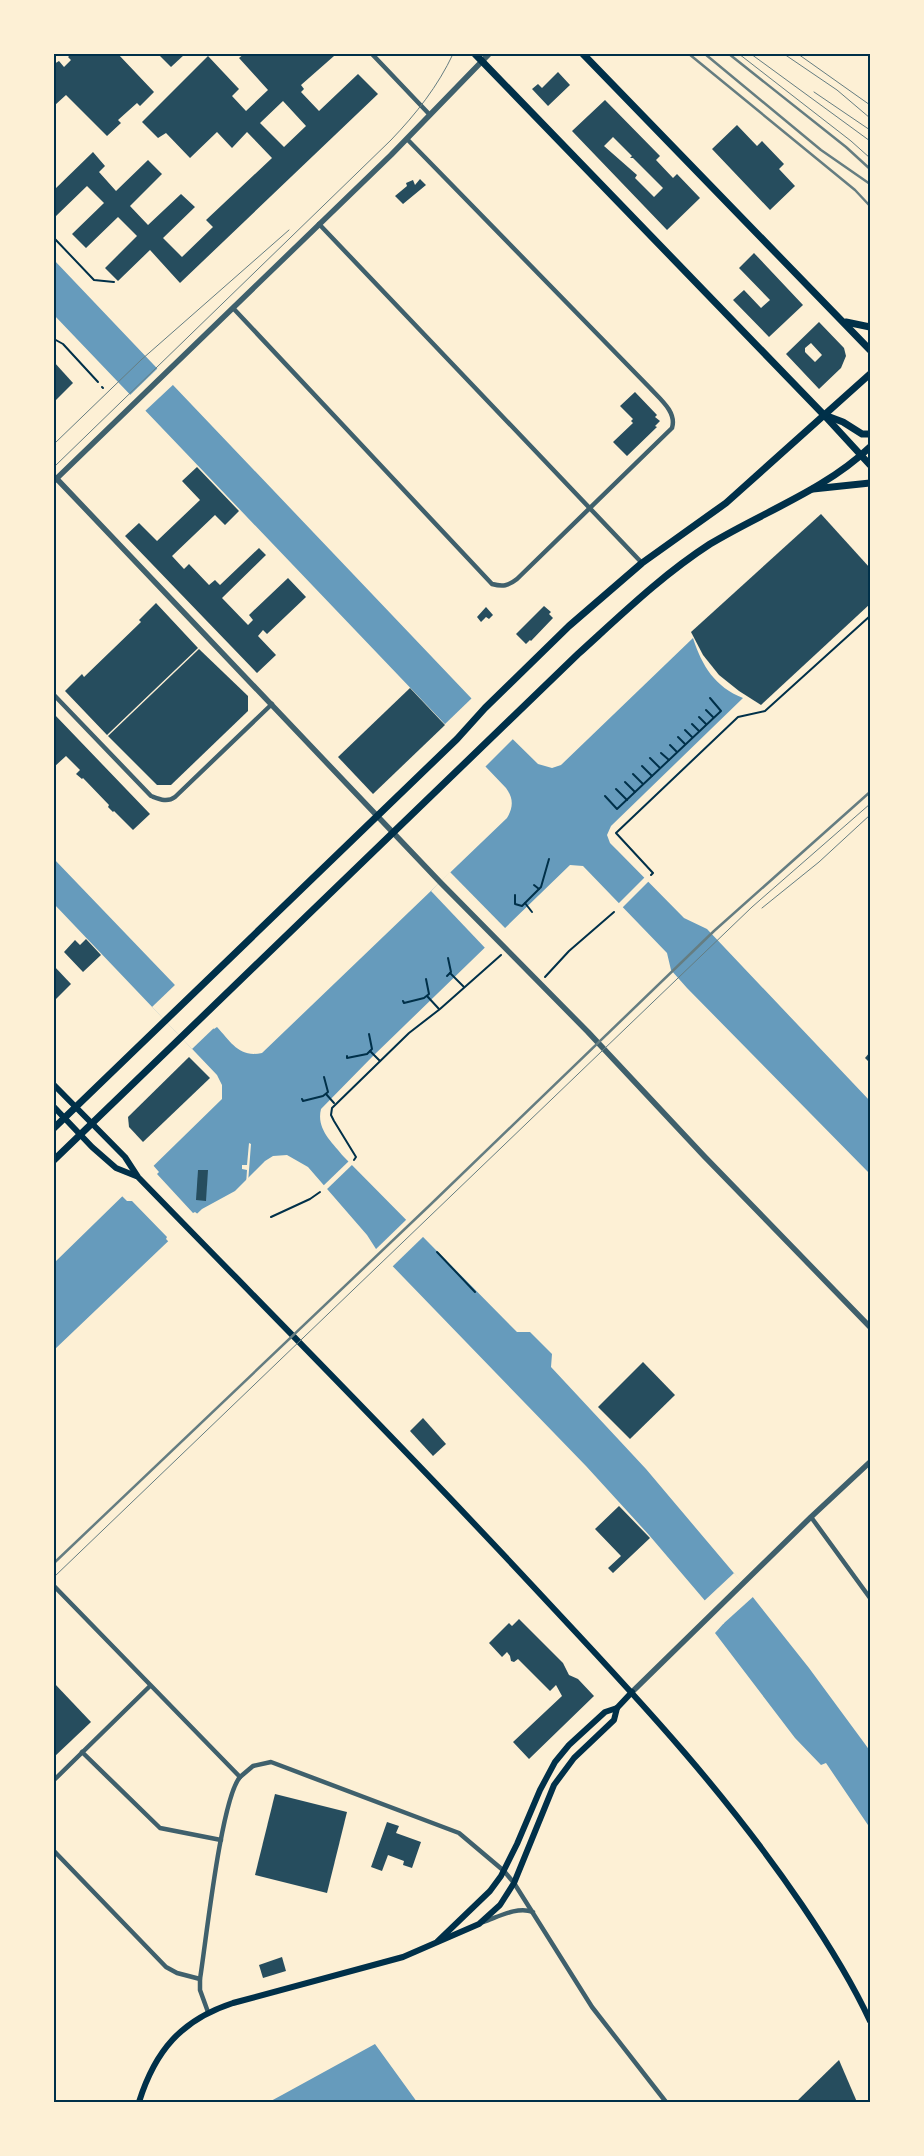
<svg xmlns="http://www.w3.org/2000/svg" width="924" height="2156" font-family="Raleway,sans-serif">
<rect width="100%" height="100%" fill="#fdf0d5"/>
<g fill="#669bbc">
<path d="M 54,260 L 472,699 L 538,764 L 552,768 L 561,765 L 693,638 C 702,666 715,687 743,698 L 611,826 L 607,835 L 610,843 L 617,850 L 684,918 L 707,929 L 870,1101 L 870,1174 L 687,988 L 671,970 L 667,953 L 583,866 L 570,865 L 372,1057 L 321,1109 C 316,1129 332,1142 344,1157 L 517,1332 L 530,1332 L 552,1354 L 551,1367 L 646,1469 L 733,1572 L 809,1668 L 865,1744 L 870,1751 L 870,1828 L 826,1763 L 821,1765 L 795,1738 L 715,1633 L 724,1623 L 649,1535 L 586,1466 L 376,1249 L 367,1235 L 308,1167 L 287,1155 L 273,1156 L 265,1161 L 235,1191 L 202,1209 L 54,1350 L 54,1263 L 222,1099 L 222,1085 L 217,1075 L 54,904 L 54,859 L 174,984 L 214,1029 L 217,1027 C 231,1042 239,1058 262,1053 L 507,818 C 514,806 513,798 506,788 L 54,315 Z"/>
<path d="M 375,2044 L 417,2102 L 269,2102 L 282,2095 Z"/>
</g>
<g fill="#fdf0d5">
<path d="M 159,367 L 175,383 L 144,412 L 129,396 Z"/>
<path d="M 473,697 L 514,738 L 485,767 L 444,725 Z"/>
<path d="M 450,872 L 507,930 L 487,950 L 431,891 Z"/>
<path d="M 646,876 L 650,880 L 621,909 L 617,905 Z"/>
<path d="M 176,984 L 216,1026 L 192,1049 L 152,1007 Z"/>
<path d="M 249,1143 L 251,1144 L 248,1183 L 246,1185 L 247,1170 L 242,1169 L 242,1165 L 247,1165 Z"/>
<path d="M 350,1160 L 354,1163 L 325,1191 L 322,1187 Z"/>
<path d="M 152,1164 L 159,1172 L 157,1174 L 193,1213 L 195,1212 L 199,1215 L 169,1242 L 166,1239 L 167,1237 L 132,1201 L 127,1201 L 121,1195 Z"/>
<path d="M 408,1218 L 425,1235 L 391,1268 L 374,1251 Z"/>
<path d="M 734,1573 L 754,1596 L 723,1624 L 703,1602 Z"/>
</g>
<g fill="#264d5e" fill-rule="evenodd">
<path d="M 71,54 L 118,54 L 154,92 L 140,106 L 137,103 L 118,120 L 121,123 L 107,136 L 66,95 L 55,105 L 54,103 L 54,64 L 59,61 L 64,67 L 71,60 L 68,57 Z"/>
<path d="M 158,54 L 185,54 L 171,67 Z"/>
<path d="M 244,54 L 332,54 L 334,56 L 301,85 L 304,89 L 301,92 L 319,111 L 358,74 L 378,94 L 180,283 L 150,250 L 118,281 L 105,268 L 137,236 L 118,217 L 86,248 L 72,234 L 104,203 L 87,186 L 55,217 L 54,216 L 54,190 L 93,152 L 105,166 L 99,172 L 116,191 L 148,160 L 162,174 L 130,206 L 148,225 L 181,194 L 195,207 L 163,238 L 182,257 L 213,227 L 206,220 L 272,158 L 247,132 L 232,148 L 217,132 L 190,158 L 166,133 L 158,138 L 142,122 L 208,56 L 239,89 L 232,96 L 246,111 L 268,90 L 239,58 ZM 283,101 L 306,126 L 284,147 L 260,123 Z"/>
<path d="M 558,72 L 570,85 L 548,106 L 532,89 L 538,84 L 542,88 Z"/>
<path d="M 605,100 L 660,156 L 656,160 L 673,178 L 677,174 L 700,198 L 667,230 L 572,131 ZM 613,137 L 632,156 L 630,158 L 633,158 L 663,188 L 654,197 L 635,178 L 637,175 L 604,146 Z"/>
<path d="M 737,125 L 757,146 L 762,141 L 784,164 L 779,169 L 795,186 L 770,210 L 712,149 Z"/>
<path d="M 420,179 L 426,185 L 403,204 L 395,196 L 407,186 L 406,183 L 413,180 L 415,185 Z"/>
<path d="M 754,253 L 803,305 L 769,337 L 733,300 L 744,290 L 761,308 L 770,300 L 739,268 Z"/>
<path d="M 819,322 L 844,348 L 846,356 L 841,368 L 819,389 L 786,354 ZM 811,343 L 822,355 L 815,362 L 805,352 L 805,348 Z"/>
<path d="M 54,362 L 73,383 L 54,402 Z"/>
<path d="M 635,392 L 657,415 L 655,417 L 660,421 L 655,426 L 657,427 L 627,456 L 613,442 L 633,423 L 631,421 L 633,419 L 620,406 Z"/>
<path d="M 197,467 L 239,511 L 225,525 L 215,515 L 172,556 L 184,569 L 189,564 L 209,585 L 215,580 L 220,585 L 259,548 L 266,555 L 222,598 L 248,625 L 253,620 L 249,615 L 288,578 L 306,597 L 267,634 L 263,630 L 258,636 L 276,655 L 257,673 L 125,536 L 139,523 L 157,541 L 200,500 L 182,481 Z"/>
<path d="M 821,514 L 870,568 L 870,604 L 761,705 L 739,691 L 719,675 L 703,655 L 691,632 Z"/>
<path d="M 156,603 L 198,648 L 107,735 L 65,691 L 82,674 L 84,677 L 141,622 L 139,620 Z"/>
<path d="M 544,606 L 551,612 L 549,614 L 553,618 L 531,641 L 530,640 L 526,644 L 516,634 Z"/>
<path d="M 486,607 L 493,615 L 489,619 L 486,617 L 481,622 L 477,617 Z"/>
<path d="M 199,649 L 248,696 L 248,711 L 171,785 L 157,785 L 108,736 Z"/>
<path d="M 410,688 L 445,725 L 373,794 L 338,757 Z"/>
<path d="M 54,714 L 150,814 L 133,830 L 114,811 L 113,812 L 108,807 L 109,805 L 83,778 L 82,779 L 76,774 L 80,770 L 66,756 L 54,767 Z"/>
<path d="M 86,939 L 101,955 L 83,972 L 64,952 L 75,940 L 80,945 Z"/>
<path d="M 54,966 L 71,984 L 54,1001 Z"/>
<path d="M 870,1052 L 870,1063 L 865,1058 Z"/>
<path d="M 189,1057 L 210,1078 L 143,1142 L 129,1127 L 128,1117 Z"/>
<path d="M 198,1170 L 208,1170 L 206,1201 L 196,1200 Z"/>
<path d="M 643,1362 L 675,1395 L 630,1439 L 598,1407 Z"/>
<path d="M 423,1418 L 446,1444 L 433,1456 L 410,1431 Z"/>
<path d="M 619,1506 L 650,1538 L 613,1573 L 608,1568 L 621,1556 L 595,1529 Z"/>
<path d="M 519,1619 L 563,1663 L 569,1675 L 578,1679 L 594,1696 L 529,1759 L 513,1742 L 562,1696 L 556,1685 L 550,1691 L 518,1659 L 514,1662 L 511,1661 L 510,1656 L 507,1652 L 502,1657 L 489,1643 L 509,1623 L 512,1626 Z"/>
<path d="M 54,1683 L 91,1722 L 54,1757 Z"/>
<path d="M 275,1794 L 347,1812 L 327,1893 L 255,1875 Z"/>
<path d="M 387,1822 L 399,1826 L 396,1833 L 421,1842 L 412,1868 L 403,1865 L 404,1861 L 388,1855 L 382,1871 L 371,1867 Z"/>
<path d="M 282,1957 L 286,1971 L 263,1978 L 259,1965 Z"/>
<path d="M 839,2060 L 857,2102 L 796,2102 Z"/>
</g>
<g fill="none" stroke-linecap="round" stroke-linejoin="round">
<g stroke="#003049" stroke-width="2">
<path d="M 54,238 L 94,280 L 114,282"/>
<path d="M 54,339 L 63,344 L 98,382"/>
<path d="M 102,387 L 103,388"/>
<path d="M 706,710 L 713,717"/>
<path d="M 699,717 L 706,724"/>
<path d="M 692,724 L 699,731"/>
<path d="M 685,730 L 692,737"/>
<path d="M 678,737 L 685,744"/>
<path d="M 670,745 L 677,752"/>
<path d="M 661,753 L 669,760"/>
<path d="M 650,758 L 660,768"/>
<path d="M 642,766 L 652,776"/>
<path d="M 633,774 L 643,784"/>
<path d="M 625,782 L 635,792"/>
<path d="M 616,789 L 627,800"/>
<path d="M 605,796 L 617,809 L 721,711 L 710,698"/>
<path d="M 651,875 L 653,873 L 616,833 L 738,717 L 765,711 L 870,616"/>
<path d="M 534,885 L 539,889"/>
<path d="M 515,895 L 515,904 L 522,906 L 541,887 L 549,859"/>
<path d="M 525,903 L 532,912"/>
<path d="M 450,973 L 464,987"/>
<path d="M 447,976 L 451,972 L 448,958"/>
<path d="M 545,977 L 569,951 L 614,912"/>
<path d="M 427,996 L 439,1009"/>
<path d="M 403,1001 L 404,1003 L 424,998 L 429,994 L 426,979"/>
<path d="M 370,1051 L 380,1061"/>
<path d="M 347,1056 L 347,1058 L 367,1054 L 372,1049 L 369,1034"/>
<path d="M 326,1094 L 334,1103"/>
<path d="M 302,1099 L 303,1101 L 323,1096 L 328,1092 L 324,1077"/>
<path d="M 354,1160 L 356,1157 L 334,1121 L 331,1115 L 332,1108 L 409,1033 L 440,1009 L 501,955"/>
<path d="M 271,1217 L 310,1199 L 320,1192"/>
<path d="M 437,1252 L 475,1292"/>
</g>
<g stroke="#3f606c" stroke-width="4.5">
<path d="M 372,54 L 430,115"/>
<path d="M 319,224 L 642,563"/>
<path d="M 233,308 L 492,584 C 503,587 508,586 517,579 L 672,428 C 677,412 660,399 650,388 L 407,139"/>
<path d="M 54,695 L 151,796 C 159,799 167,803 175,797 L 272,704"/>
<path d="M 811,1517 L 870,1598"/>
<path d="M 54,1586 L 240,1777 C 221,1799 206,1942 200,1979 L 200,1990 L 208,2012"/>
<path d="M 82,1752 L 160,1828 L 221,1840"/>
<path d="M 240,1777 L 253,1766 L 271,1762 L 459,1833 L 504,1871 L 514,1883 L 592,2007 L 666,2102"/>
<path d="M 54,1780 L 150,1686"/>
<path d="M 54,1851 L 166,1967 L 177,1973 L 200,1979"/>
<path d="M 483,1922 C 498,1917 517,1906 533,1912"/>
</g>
<g stroke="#3f606c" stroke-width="5.5">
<path d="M 56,478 L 440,882 L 588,1032 L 704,1156 L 870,1327"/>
<path d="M 54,481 L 391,155 L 489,54"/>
<path d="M 632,1692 L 811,1517 L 870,1462"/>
</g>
<g stroke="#003049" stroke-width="6">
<path d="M 54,1085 L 125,1157 L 138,1177 C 278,1321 420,1464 556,1611 C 644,1705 729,1797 802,1905 C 827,1942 851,1980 870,2021"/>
<path d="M 54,1107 L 92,1147 L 116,1168 L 136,1176"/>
<path d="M 438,1941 L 490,1891 L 501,1876 L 517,1844 L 540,1790 L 555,1762 L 569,1745 L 605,1712 L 617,1708 L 632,1692"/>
<path d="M 139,2102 C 155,2051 181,2020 233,2003 L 403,1957 L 479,1924 L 500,1905 L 514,1883 L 554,1785 L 574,1758 L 614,1720 L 617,1708"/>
</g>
<g stroke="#003049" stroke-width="7">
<path d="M 475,54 L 824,415 L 870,465"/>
<path d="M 583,54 L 870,350"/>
<path d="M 846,322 L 870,327"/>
<path d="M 827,416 L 843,422 L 862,434 L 870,434"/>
<path d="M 813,489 L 870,483"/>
<path d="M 54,1128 L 457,739 L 485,708 L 569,626 L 642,563 L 726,503 L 870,374"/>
<path d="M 54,1160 L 578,654 C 621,615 662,575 710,544 C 763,512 825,490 870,447"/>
</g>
<g stroke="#657d81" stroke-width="1">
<path d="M 739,54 L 851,141 L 870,158"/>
<path d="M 751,54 L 870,141"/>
<path d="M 784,54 L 837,90 L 870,118"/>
<path d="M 798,54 L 870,105"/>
<path d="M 814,92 L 870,130"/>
<path d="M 54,444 L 141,360 L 289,230"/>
<path d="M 54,467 L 391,140 C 416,114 438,86 453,54"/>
<path d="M 762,908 L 819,862 L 870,815"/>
<path d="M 54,1577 L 752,907 L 870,804"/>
</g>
<g stroke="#657d81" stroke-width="2.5">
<path d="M 689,54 L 855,190 L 870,206"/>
<path d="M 705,54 L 821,150 L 870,184"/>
<path d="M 729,54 L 846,147 L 870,169"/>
<path d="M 54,1563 L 430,1205 L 714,931 L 870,792"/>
</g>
</g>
<rect width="924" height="2156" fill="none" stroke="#fdf0d5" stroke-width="110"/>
<rect x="55" y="55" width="814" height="2046" fill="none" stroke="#003049" stroke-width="2"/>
</svg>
